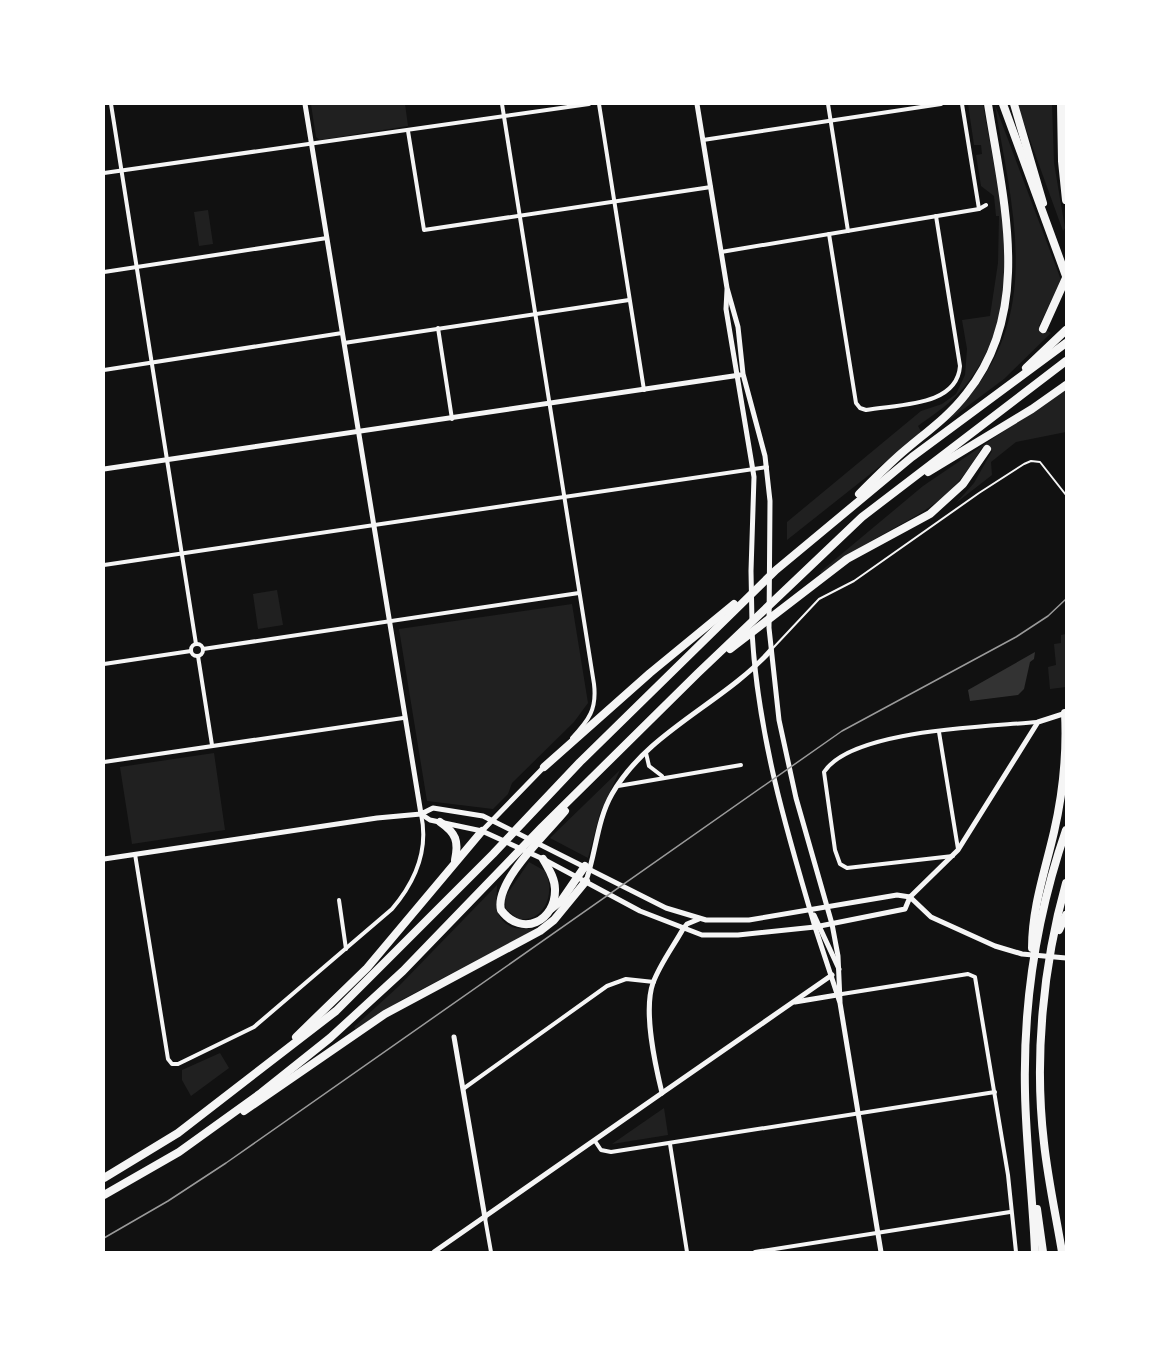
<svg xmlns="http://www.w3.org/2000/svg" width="1170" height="1356" font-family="Ubuntu,sans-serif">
<rect width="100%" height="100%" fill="#111"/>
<g fill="#202020">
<path d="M 311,104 L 405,104 L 408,126 L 320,140 L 316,137 Z"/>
<path d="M 968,104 L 983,104 C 999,199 1033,315 957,395 C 946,407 931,416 918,426 L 922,433 L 787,540 L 787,522 L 921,411 L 942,404 L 956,394 L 965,375 L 967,349 L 962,320 L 990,316 L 998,263 L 999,216 L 996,216 L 994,196 L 981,186 L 976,155 L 982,154 L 981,145 L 974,145 Z"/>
<path d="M 1017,104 L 1052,104 L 1054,163 L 1065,228 L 1063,231 Z"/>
<path d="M 995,105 L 1061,280 L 1039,326 L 1051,333 L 1004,379 L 949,420 L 947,418 C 961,404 976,390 986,373 C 1038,291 1009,193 995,105 Z"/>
<path d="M 208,210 L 213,244 L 199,246 L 194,212 Z"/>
<path d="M 1066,389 L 1066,432 L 1016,442 L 991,462 L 992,475 L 956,503 L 974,483 L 992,451 L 982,447 C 948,509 915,513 860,548 C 847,556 834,566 822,574 L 820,572 L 923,486 Z"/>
<path d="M 277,590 L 283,625 L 258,629 L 253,594 Z"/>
<path d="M 572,604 L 588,703 L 574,722 L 512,783 L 508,794 L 493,809 L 427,801 L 399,629 Z"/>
<path d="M 1066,634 L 1066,687 L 1050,689 L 1048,667 L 1056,665 L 1054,644 L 1061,643 L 1061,635 Z"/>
<path d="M 214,753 L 225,830 L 132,844 L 120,767 Z"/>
<path d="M 620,770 L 600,813 L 588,858 L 550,838 Z"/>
<path d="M 529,862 L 545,871 C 556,892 545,923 518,919 L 506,909 L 505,897 Z"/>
<path d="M 497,885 C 497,900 492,921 515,928 C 521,929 528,928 534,930 L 403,999 L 356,1030 L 354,1027 L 399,986 Z"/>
<path d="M 220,1053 L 229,1068 L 191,1096 L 182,1080 L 182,1070 Z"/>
<path d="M 664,1108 L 668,1135 L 612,1144 Z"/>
</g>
<path fill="#333" d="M 1035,652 L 1034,659 L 1030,662 L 1024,689 L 1018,695 L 970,701 L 968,690 Z"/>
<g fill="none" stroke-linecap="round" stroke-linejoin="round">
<path stroke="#f5f5f5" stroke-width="2" d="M 773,648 L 819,599 L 854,581 L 979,493 L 1024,464 L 1031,461 L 1040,462 L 1066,495"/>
<g stroke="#f5f5f5" stroke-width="4">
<path d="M 111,104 L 196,644"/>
<path d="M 502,104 L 594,684 C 597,709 589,720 572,738"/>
<path d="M 599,104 L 644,390"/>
<path d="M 828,104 L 848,231"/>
<path d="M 962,104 L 979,209"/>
<path d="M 408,131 L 424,230 L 711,187"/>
<path d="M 703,140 L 941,104"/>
<path d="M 104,173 L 589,104"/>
<path d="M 829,234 L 856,403 L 860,408 L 866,410 C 898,404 957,407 960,366 L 936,216"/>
<path d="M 721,252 L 979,209 L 986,205"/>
<path d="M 104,272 L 327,238"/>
<path d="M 438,328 L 452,419"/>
<path d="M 344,343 L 629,300"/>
<path d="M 104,370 L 342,333"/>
<path d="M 104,565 L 767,467"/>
<circle cx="197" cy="650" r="6"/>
<path d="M 203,649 L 579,593"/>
<path d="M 198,656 L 212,745"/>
<path d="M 104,664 L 191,651"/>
<path d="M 939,732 L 958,849"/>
<path d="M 646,753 L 649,766 L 662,776"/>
<path d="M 104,762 L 403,718"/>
<path d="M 618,786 L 741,765"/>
<path d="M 135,854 L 168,1059 L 172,1064 L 178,1064 L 254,1027 L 392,909 C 415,882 429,850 421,814"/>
<path d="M 953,856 L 847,868 L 840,864 L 835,850 L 824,772 C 852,729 988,727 1037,722"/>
<path d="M 339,900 L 346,949"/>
<path d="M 842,994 L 968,974 L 975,977 L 1008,1175 L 1016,1252"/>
<path d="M 463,1089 L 607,986 L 626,979 L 654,982"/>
<path d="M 595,1141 L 601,1150 L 611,1152 L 995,1092"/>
<path d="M 670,1144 L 687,1252"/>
<path d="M 485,1218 L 491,1252"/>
<path d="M 755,1252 L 1010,1212"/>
</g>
<g stroke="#f5f5f5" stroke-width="5">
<path d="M 305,104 L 421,814"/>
<path d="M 104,469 L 740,375"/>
<path d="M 482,831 L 544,767"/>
<path d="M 586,881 C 596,853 597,820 612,794 C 648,731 724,703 771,650"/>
<path d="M 910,897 L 931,917 L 995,946 L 1022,954 L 1066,958"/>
<path d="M 832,924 L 838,956 L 840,1001"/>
<path d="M 815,927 L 840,1003 L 881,1252"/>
<path d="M 795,1002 L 837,995"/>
<path d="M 454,1037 L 485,1218"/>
<path d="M 662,1093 L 832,975"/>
</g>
<g stroke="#f5f5f5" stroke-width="5">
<path d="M 697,104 L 727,288 L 738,327 L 743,374 L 765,456 L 770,501 L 769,628 L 779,720 L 796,798 L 832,924"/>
<path d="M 727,290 L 726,309 L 754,477 L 751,571 L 752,623"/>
<path d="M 752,632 C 758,735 786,829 815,927"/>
<path d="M 421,814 L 430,820 L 482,831 L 543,859 L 640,911 L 702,935 L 738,935 L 815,927 L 905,909 L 910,897"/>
<path d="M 104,859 L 377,818 L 421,814 L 433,808 L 483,816 L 666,908 L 706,920 L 749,920 L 897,895 L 910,897"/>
<path d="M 910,897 L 958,850 L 1038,722 L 1066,713"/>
<path d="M 814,915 L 839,969"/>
<path d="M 434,1252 L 662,1093 C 655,1064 643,1011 653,983 C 660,964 673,947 683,929 L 687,924 L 699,919"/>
</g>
<g stroke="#f5f5f5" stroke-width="8">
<path d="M 1003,104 L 1066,276"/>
<path d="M 1014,104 L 1043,203"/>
<path d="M 1061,104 L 1062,161 L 1066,200"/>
<path d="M 1043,329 L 1066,278"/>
<path d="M 1026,368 L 1066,330"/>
<path d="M 928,472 L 1032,409 L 1066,385"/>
<path d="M 859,494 C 871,482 883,470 895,459 C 919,437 946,420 966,394 C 1034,310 1003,200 988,104"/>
<path d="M 730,649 L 847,559 L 930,514 L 963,484 L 987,449"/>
<path d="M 544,767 L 650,673 L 734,604"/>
<path d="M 440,822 C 456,833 459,841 455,860"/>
<path d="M 543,859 C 548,868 555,878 555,889 C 556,921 522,938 501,910 C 494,882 547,833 565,811"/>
<path d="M 551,909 L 561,901 L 585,866"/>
<path d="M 1059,930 L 1066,915"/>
<path d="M 1032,948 C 1032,908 1045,871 1054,832 C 1063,793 1067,753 1065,713"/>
<path d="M 296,1037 L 367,968 L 482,831"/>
<path d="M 244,1111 L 385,1014 L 540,931 L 554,920 L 586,881"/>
<path d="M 104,1178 L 178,1133 L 336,1011 L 493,854 L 580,762 L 776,570 L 912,457 L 1066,343"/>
<path d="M 104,1195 L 179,1152 L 261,1093 L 330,1038 L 403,971 L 542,827 L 698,673 L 862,517 L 1066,361"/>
<path d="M 1037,1209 L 1043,1252"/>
<path d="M 1035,1252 C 1033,1199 1026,1146 1025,1092 C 1023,1003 1037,914 1066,830"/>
<path d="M 1062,1252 C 1056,1216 1048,1180 1044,1143 C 1034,1059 1043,965 1066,883"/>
</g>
<path stroke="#9a9a9a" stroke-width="1.5" d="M 104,1238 L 168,1201 L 226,1163 L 842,731 L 1016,637 L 1048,616 L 1066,599"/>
</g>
<rect width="1170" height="1356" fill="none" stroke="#ffffff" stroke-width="210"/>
</svg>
